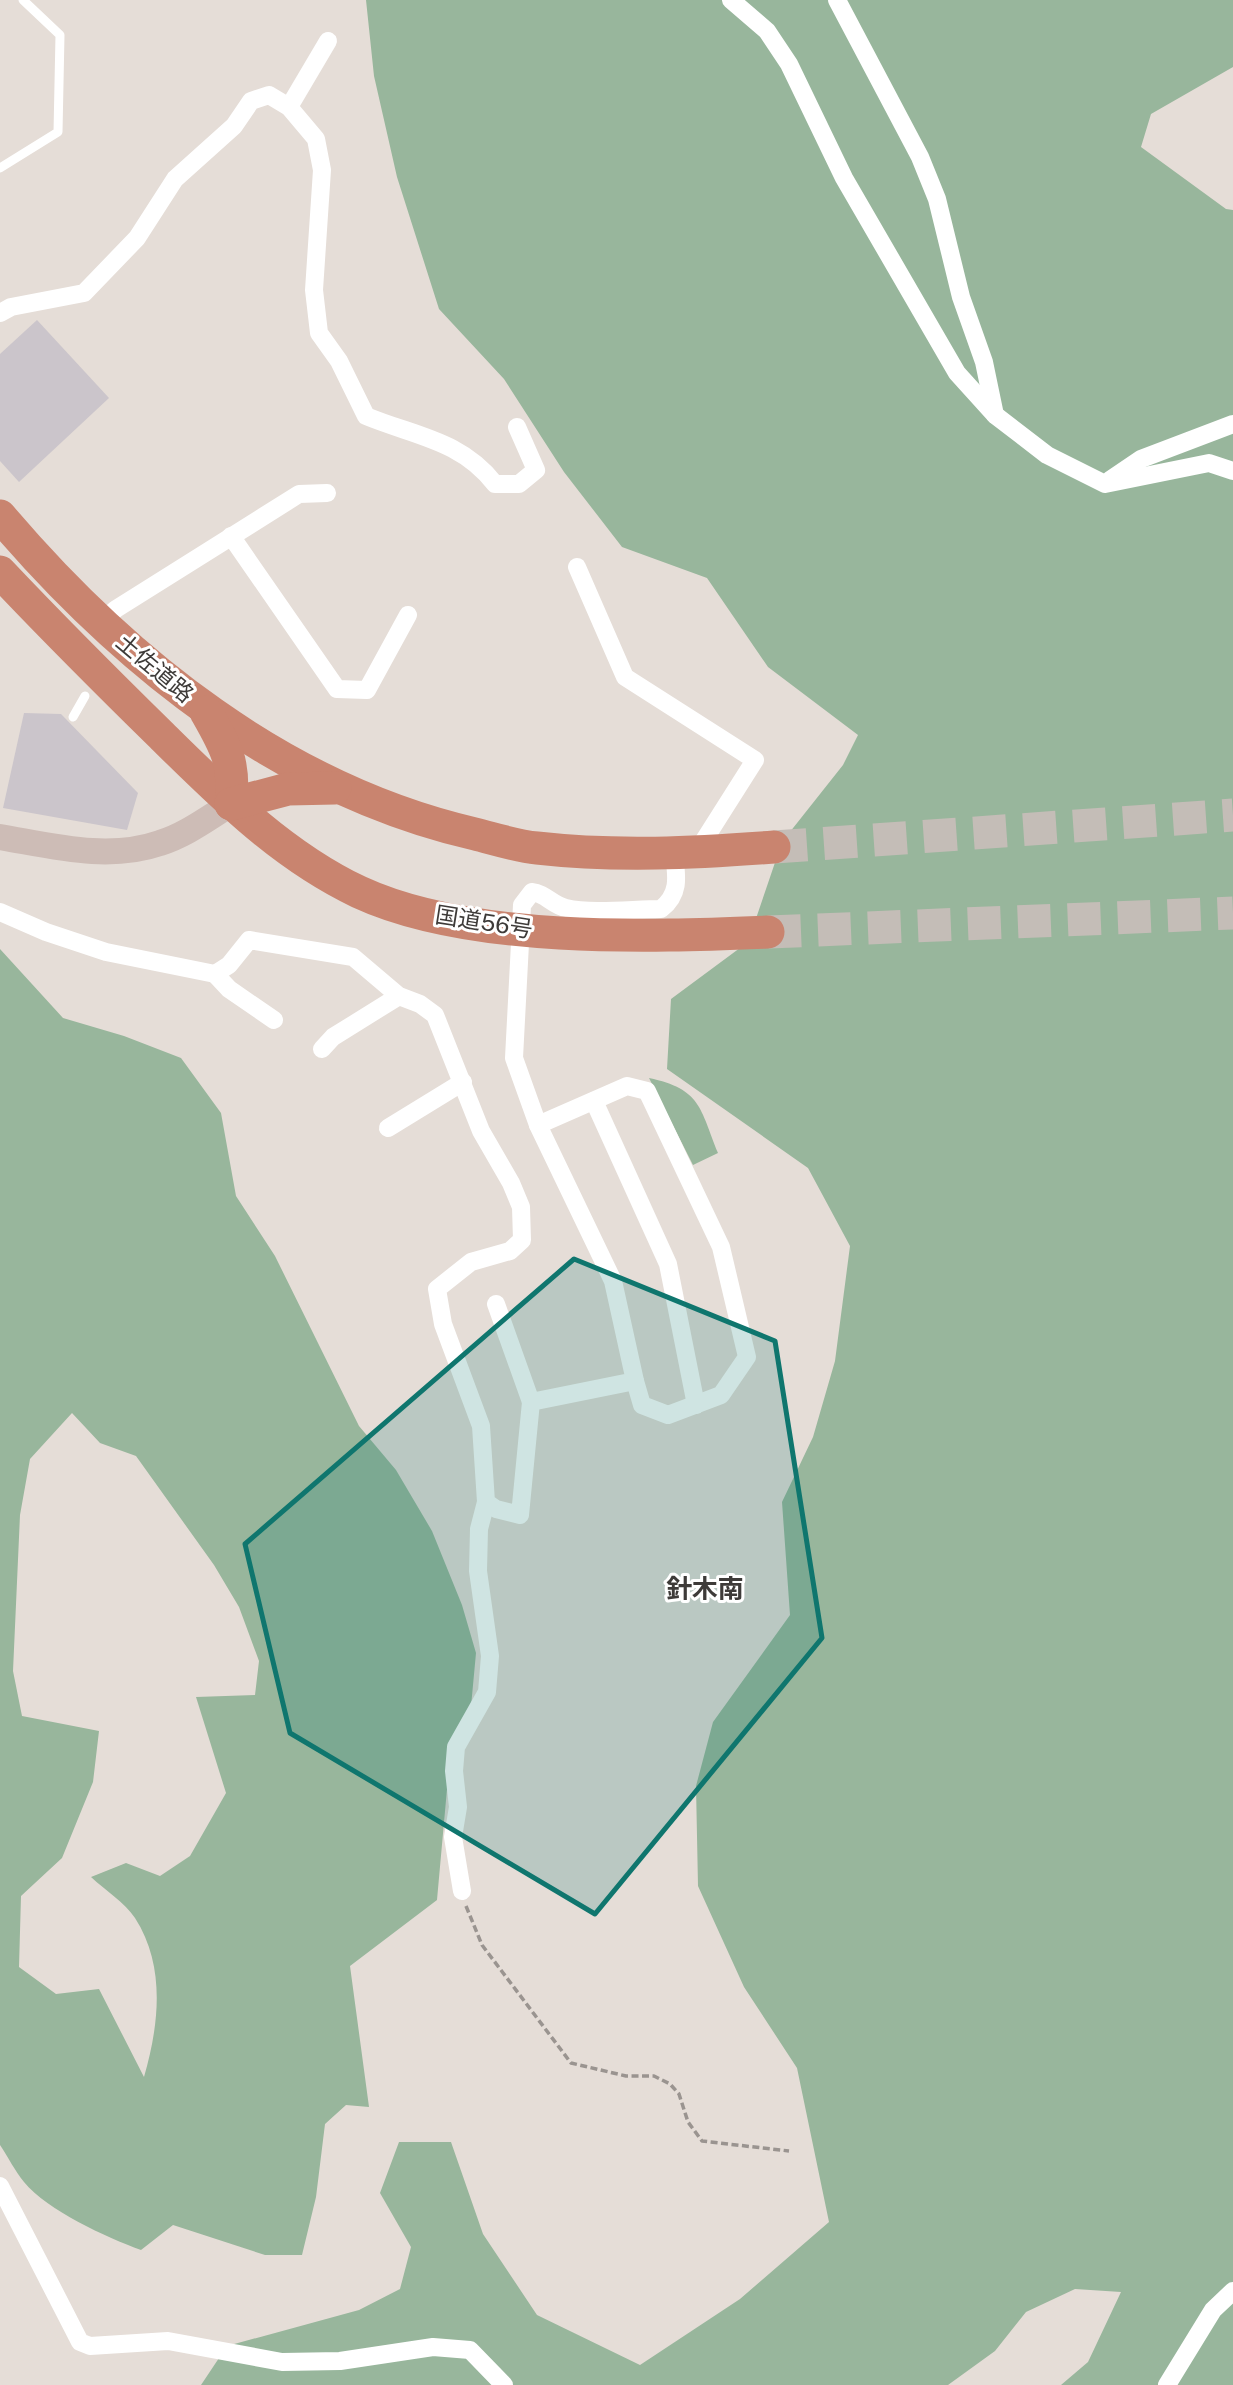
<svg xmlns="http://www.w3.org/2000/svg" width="1233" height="2385" font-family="'Public Sans','Noto Sans JP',sans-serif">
<rect width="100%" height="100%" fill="#e5ddd7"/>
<g fill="#98b69c" fill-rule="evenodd">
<path d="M 366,0 L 1233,0 L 1233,67 L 1151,114 L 1141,147 L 1226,209 L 1233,210 L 1233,2385 L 1061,2385 L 1088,2362 L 1121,2292 L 1075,2289 L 1026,2312 L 995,2351 L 948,2385 L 201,2385 L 227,2346 L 359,2310 L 400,2289 L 411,2247 L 380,2193 L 399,2142 L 451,2142 L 483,2234 L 537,2315 L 640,2365 L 740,2299 L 829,2222 L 797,2068 L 744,1987 L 698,1886 L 696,1786 L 713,1722 L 790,1615 L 782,1502 L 813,1437 L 835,1361 L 850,1246 L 808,1168 L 667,1069 L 671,999 L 748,942 L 782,842 L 843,765 L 858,735 L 768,667 L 707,578 L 622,547 L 564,472 L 504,379 L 439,309 L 397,177 L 374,76 Z"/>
<path d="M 0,949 L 63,1018 L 124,1036 L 181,1058 L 221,1113 L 236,1196 L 275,1256 L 359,1426 L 396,1470 L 432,1531 L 462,1605 L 476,1653 L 469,1728 L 449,1767 L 437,1900 L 350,1966 L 369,2107 L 346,2105 L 325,2124 L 316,2197 L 302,2255 L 265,2255 L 173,2225 L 141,2250 C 106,2237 48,2211 24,2182 C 15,2171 8,2157 0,2145 ZM 72,1413 L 100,1443 L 136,1456 L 214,1565 L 239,1607 L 259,1661 L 255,1695 L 196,1697 L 226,1793 L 190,1856 L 160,1876 L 126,1863 L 91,1877 C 105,1890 125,1903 135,1918 C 166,1966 159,2025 144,2077 L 99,1989 L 56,1994 L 19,1967 L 21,1896 L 62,1858 L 93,1782 L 99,1731 L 22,1716 L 13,1671 L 20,1515 L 30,1459 Z"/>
<path d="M 649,1078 C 701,1089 700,1108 718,1153 L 693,1165 Z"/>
</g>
<g fill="#cbc5cb">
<path d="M 37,320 L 109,398 L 19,482 L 0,461 L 0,354 Z"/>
<path d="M 24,713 L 61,714 L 138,793 L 127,830 L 3,808 Z"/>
</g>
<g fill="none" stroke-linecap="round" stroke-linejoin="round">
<g stroke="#c4bdb7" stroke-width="33" stroke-dasharray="33 17" stroke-linecap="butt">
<path d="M 774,847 L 1233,815"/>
<path d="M 768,932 L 1233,913"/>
</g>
<path stroke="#9a9490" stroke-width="3.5" stroke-dasharray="7 3.5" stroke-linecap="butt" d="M 466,1906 L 482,1945 L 571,2063 L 626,2076 L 654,2076 L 670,2084 L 679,2094 L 688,2122 L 702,2141 L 789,2151"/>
<g stroke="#fff" stroke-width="9">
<path d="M 0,168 L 58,132 L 60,35 L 23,0"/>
<path d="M 73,717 L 85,696"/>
</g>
<g stroke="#fff" stroke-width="18">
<path d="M 731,0 L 767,31 L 789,64 L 844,178 L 957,373 L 995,415 L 1047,455 L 1105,484 L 1209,463 L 1233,471"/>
<path d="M 837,0 L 920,157 L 937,199 L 961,297 L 984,362 L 995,415"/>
<path d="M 289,107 L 328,41"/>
<path d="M 0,313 L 11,307 L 84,293 L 137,238 L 175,179 L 234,126 L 251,101 L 269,95 L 289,107 L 316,139 L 322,170 L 314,290 L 319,333 L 339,361 L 366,416 C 414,436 461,440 495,484 L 519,484 L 536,470 L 517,427"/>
<path d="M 1110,480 L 1141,459 L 1233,424"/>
<path d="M 231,536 L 337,689 L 367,690 L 408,615"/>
<path d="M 577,567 L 625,677 L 755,760 L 696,853"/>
<path d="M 101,622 L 116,609 L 299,494 L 327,493"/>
<path d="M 0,912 L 46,932 L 106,952 L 215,974 L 229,965 L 249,940 L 353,957 L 399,996 L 420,1004 L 435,1015 L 481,1131 L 511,1183 L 521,1207 L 522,1240 L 510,1251 L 471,1262 L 437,1289 L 443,1324 L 481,1426 L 486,1502 L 496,1509 L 520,1515 L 531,1402 L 635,1381 L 613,1281 L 538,1125 L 514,1058 L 522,905 L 532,892 C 545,893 552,905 566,908 C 592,914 633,909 661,909 C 680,894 677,877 674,854"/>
<path d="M 215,974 L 229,989 L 274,1020"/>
<path d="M 322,1049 L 333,1037 L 399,996"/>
<path d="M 594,1101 L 668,1264 L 696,1405"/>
<path d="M 538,1125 L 627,1086 L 647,1091 L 721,1247 L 747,1357 L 721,1395 L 668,1415 L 642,1405 L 635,1381"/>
<path d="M 388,1128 L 463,1082"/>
<path d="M 496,1304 L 531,1402"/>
<path d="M 462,1891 L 453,1837 L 458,1807 L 454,1771 L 456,1747 L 487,1692 L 490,1656 L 478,1571 L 479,1529 L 486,1502"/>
<path d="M 0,2186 L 80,2342 L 90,2346 L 168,2341 L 282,2362 L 340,2361 L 433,2347 L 470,2350 L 504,2385"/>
<path d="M 1167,2385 L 1213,2310 L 1233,2291"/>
</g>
<path stroke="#cdbcb6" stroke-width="26" d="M 0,837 C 53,846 108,861 160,843 C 186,835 208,818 231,804"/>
<g stroke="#c9846f" stroke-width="33">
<path d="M 0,516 C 125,663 284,790 475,834 C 495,839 516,846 537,848 C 616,857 695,853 774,847"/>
<path d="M 0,572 C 52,627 106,681 160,734 C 221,794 281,855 359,892 C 469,943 648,937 768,932"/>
<path d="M 206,712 C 226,747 235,762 231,804"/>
<path d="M 231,804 L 288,789 L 335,788"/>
</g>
</g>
<path fill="#0f766e" fill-opacity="0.2" stroke="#0f766e" stroke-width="5" stroke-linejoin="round" d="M 574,1259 L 775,1341 L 822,1638 L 595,1914 L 290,1733 L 245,1544 Z"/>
<g text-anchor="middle" stroke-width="6" stroke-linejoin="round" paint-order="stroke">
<g font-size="23" fill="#3e3b39" stroke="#fff">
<text transform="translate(155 668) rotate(40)" y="8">土佐道路</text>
<text transform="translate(484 922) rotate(9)" y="8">国道56号</text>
</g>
<g font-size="26" font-weight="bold" fill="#3e3b39" stroke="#fff">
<text x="705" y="1598">針木南</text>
</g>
</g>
</svg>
